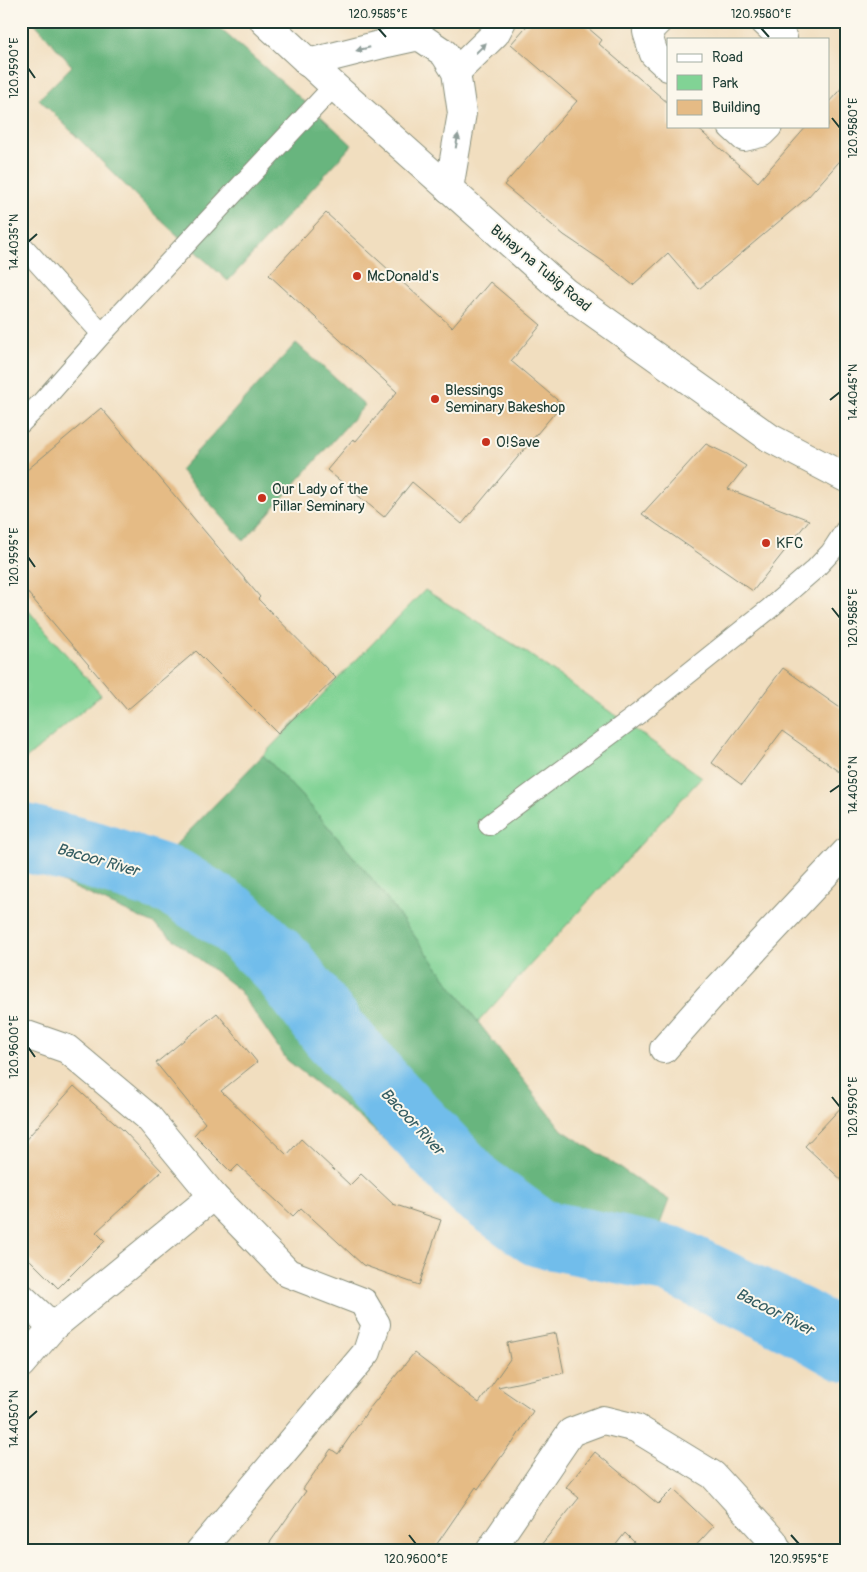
<svg xmlns="http://www.w3.org/2000/svg" width="867" height="1572" font-family="Pangolin,sans-serif">
<rect width="100%" height="100%" fill="#fbf7ec"/>
<filter id="ink" filterUnits="userSpaceOnUse"><feTurbulence type="fractalNoise" baseFrequency=".02" numOctaves="2"/><feDisplacementMap in="SourceGraphic" scale="10" xChannelSelector="R" yChannelSelector="G"/><feConvolveMatrix kernelMatrix="1 2 1 2 8 2 1 2 1" color-interpolation-filters="sRGB"/></filter>
<filter id="wash" filterUnits="userSpaceOnUse"><feTurbulence type="fractalNoise" baseFrequency=".0096" numOctaves="4" result="noise"/><feDisplacementMap in="SourceGraphic" scale="20" xChannelSelector="R" yChannelSelector="G"/><feGaussianBlur stdDeviation="1.12" result="paint"/><feColorMatrix in="noise" values="0 0 0 0 0 0 0 0 0 0 0 0 0 0 0 0 0 1.4 0 .05"/><feComposite in="paint" operator="in"/></filter>
<g filter="url(#wash)">
<rect width="100%" height="100%" fill="#f1debf"/>
<g fill="#81d395" stroke="#508864">
<path d="M 425,590 L 523,650 L 702,777 L 478,1022 L 373,880 L 308,803 L 263,755 Z"/>
<path d="M 21,602 L 101,695 L 21,763 Z"/>
</g>
<g fill="#68b57e" stroke="#447959">
<path d="M 33,21 L 211,21 L 313,109 L 352,145 L 228,281 L 155,215 L 39,99 L 72,66 Z"/>
<path d="M 296,343 L 365,405 L 244,541 L 180,470 Z"/>
<path d="M 263,755 L 308,803 L 373,880 L 478,1022 L 562,1130 L 669,1200 L 653,1243 L 756,1281 L 825,1313 L 846,1325 L 846,1371 L 840,1363 L 781,1333 L 712,1305 L 651,1278 L 528,1253 L 455,1205 L 365,1122 L 287,1060 L 238,989 L 154,924 L 53,878 L 21,867 L 21,807 L 34,811 L 160,861 Z"/>
</g>
<g fill="none" stroke-linecap="round" stroke-linejoin="round">
<path stroke="#71bdeb" stroke-width="68" d="M 21,837 L 93,855 L 174,882 L 233,919 L 282,965 L 334,1033 L 381,1087 L 475,1187 L 539,1233 L 671,1260 L 798,1321 L 846,1348"/>
</g>
<g id="blocks">
<g fill="#e5bb85">
<path d="M 531,21 L 580,21 L 602,40 L 599,44 L 668,103 L 668,126 L 695,126 L 758,182 L 807,126 L 828,126 L 828,103 L 846,83 L 846,154 L 808,197 L 699,289 L 668,253 L 633,285 L 604,262 L 564,235 L 504,185 L 577,101 L 511,44 Z"/>
<path d="M 326,213 L 452,327 L 490,282 L 541,325 L 511,361 L 562,404 L 462,524 L 412,482 L 384,517 L 327,470 L 353,439 L 356,441 L 397,392 L 269,275 Z"/>
<path d="M 101,408 L 260,597 L 258,599 L 336,678 L 278,733 L 196,651 L 127,710 L 21,585 L 21,475 Z"/>
<path d="M 706,444 L 727,454 L 746,466 L 728,489 L 809,520 L 753,591 L 642,514 Z"/>
<path d="M 783,668 L 846,712 L 846,776 L 782,731 L 742,785 L 712,763 Z"/>
<path d="M 217,1013 L 257,1062 L 221,1091 L 287,1155 L 301,1139 L 350,1185 L 361,1174 L 393,1204 L 441,1220 L 419,1285 L 363,1265 L 301,1208 L 293,1216 L 238,1165 L 231,1172 L 194,1135 L 205,1123 L 156,1063 Z"/>
<path d="M 74,1086 L 123,1130 L 162,1171 L 96,1232 L 105,1241 L 58,1288 L 21,1251 L 21,1145 Z"/>
<path d="M 846,1102 L 846,1184 L 805,1146 Z"/>
<path d="M 556,1333 L 564,1373 L 498,1387 L 533,1411 L 512,1444 L 511,1443 L 478,1489 L 476,1487 L 432,1551 L 264,1551 L 306,1491 L 303,1489 L 331,1449 L 338,1454 L 369,1409 L 414,1353 L 479,1403 L 510,1359 L 507,1343 Z"/>
<path d="M 595,1452 L 658,1504 L 673,1489 L 713,1527 L 691,1551 L 643,1551 L 625,1533 L 611,1551 L 536,1551 L 579,1498 L 566,1487 Z"/>
</g>
</g>
</g>
<g filter="url(#ink)">
<use href="#blocks" fill-opacity="0" stroke="#888e7a" stroke-width="1"/>
<g fill="none" stroke-linecap="round" stroke-linejoin="round">
<g stroke="#888e7a" stroke-width="22">
<g id="lane">
<path d="M 21,244 L 102,334"/>
<path d="M 21,423 L 41,403 L 102,334 L 334,86"/>
<path d="M 489,825 L 638,714 L 769,609 L 815,569 L 831,552 L 846,529"/>
</g>
</g>
<g stroke="#888e7a" stroke-width="30">
<g id="street">
<path d="M 658,21 L 647,32 L 654,54 L 668,67"/>
<path d="M 764,21 L 783,39"/>
<path d="M 308,63 L 387,43 L 419,36 L 444,53 L 456,72 L 462,113 L 449,189"/>
<path d="M 456,72 L 495,34 L 502,21"/>
<path d="M 732,126 L 744,137 L 761,133 L 768,126"/>
<path d="M 21,1033 L 67,1049 L 148,1117 L 213,1196"/>
<path d="M 664,1049 L 709,998 L 846,852"/>
<path d="M 21,1297 L 53,1327"/>
<path d="M 21,1364 L 53,1327 L 213,1196 L 288,1273 L 363,1302 L 376,1324 L 367,1352 L 200,1551"/>
<path d="M 490,1551 L 571,1432 L 603,1420 L 636,1428 L 713,1475 L 773,1541 L 778,1551"/>
</g>
</g>
<g stroke="#888e7a" stroke-width="30">
<path id="secondary" d="M 264,21 L 334,86 L 565,292 L 770,438 L 846,478"/>
</g>
<use href="#lane" stroke="#fff" stroke-width="20"/>
<use href="#street" stroke="#fff" stroke-width="28"/>
<use href="#secondary" stroke="#fff" stroke-width="28"/>
</g>
<defs><path id="oneway-solid" d="M-6-.8H1V-3.2L6.5 0L1 3.2V.8H-6Z" transform="scale(1.25)"/></defs>
<g fill="#8f9e9a">
<use href="#oneway-solid" transform="translate(481 48) rotate(-44)"/>
<use href="#oneway-solid" transform="translate(363 49) rotate(166)"/>
<use href="#oneway-solid" transform="translate(457 141) rotate(-80)"/>
</g>
</g>
<path fill="none" stroke="#1f3d34" stroke-width="2" d="M 378,28 L 386,37M 761,28 L 769,37M 28,68 L 35,78M 832,118 L 840,128M 28,242 L 37,234M 830,400 L 840,392M 28,557 L 35,567M 832,608 L 840,618M 830,792 L 840,785M 28,1047 L 35,1057M 832,1097 L 840,1107M 28,1419 L 37,1411M 409,1535 L 416,1544M 791,1535 L 799,1544"/>
<g fill="#c8321e" stroke="#fbf7ec" stroke-width="2">
<circle cx="357" cy="276" r="5"/>
<circle cx="435" cy="399" r="5"/>
<circle cx="486" cy="442" r="5"/>
<circle cx="262" cy="498" r="5"/>
<circle cx="766" cy="543" r="5"/>
</g>
<g text-anchor="middle" stroke-width="4" stroke-linejoin="round" paint-order="stroke">
<g font-size="15" fill="#1f3d34" stroke="#fbf7ec">
<text transform="translate(541 268) rotate(40)" y="5">Buhay na Tubig Road</text>
</g>
<g font-size="15" fill="#1f3d34" stroke="#fbf7ec" text-anchor="start">
<text x="367" y="281">McDonald's</text>
<text x="445" y="395">Blessings<tspan x="445" dy="17">Seminary Bakeshop</tspan></text>
<text x="496" y="447">O!Save</text>
<text x="272" y="494">Our Lady of the<tspan x="272" dy="17">Pillar Seminary</tspan></text>
<text x="776" y="548">KFC</text>
</g>
<g font-size="16" font-style="italic" fill="#345d62" stroke="#fbf7ec">
<text transform="translate(98 859) rotate(16)" y="6">Bacoor River</text>
<text transform="translate(413 1121) rotate(47)" y="6">Bacoor River</text>
<text transform="translate(775 1311) rotate(27)" y="6">Bacoor River</text>
</g>
</g>
<rect width="867" height="1572" fill="none" stroke="#fbf7ec" stroke-width="55"/>
<rect x="667" y="38" width="162" height="90" fill="#fbf7ec" stroke="#a3ada2"/>
<rect x="677" y="54" width="25" height="8" fill="#ffffff" stroke="#a3ada2"/>
<text x="712" y="62" font-size="15" fill="#1f3d34">Road</text>
<rect x="677" y="75" width="25" height="15" fill="#81d395" stroke="#a3ada2"/>
<text x="712" y="88" font-size="15" fill="#1f3d34">Park</text>
<rect x="677" y="100" width="25" height="15" fill="#e5bb85" stroke="#a3ada2"/>
<text x="712" y="112" font-size="15" fill="#1f3d34">Building</text>
<rect x="28" y="28" width="812" height="1516" fill="none" stroke="#1f3d34" stroke-width="2"/>
<g font-size="12" text-anchor="middle" fill="#1f3d34">
<text x="378" y="18">120.9585°E</text>
<text x="761" y="18">120.9580°E</text>
<text transform="translate(14 68) rotate(-90)" y="4">120.9590°E</text>
<text transform="translate(853 128) rotate(-90)" y="4">120.9580°E</text>
<text transform="translate(14 242) rotate(-90)" y="4">14.4035°N</text>
<text transform="translate(853 392) rotate(-90)" y="4">14.4045°N</text>
<text transform="translate(14 557) rotate(-90)" y="4">120.9595°E</text>
<text transform="translate(853 618) rotate(-90)" y="4">120.9585°E</text>
<text transform="translate(853 785) rotate(-90)" y="4">14.4050°N</text>
<text transform="translate(14 1047) rotate(-90)" y="4">120.9600°E</text>
<text transform="translate(853 1107) rotate(-90)" y="4">120.9590°E</text>
<text transform="translate(14 1419) rotate(-90)" y="4">14.4050°N</text>
<text x="416" y="1563">120.9600°E</text>
<text x="799" y="1563">120.9595°E</text>
</g>
</svg>
